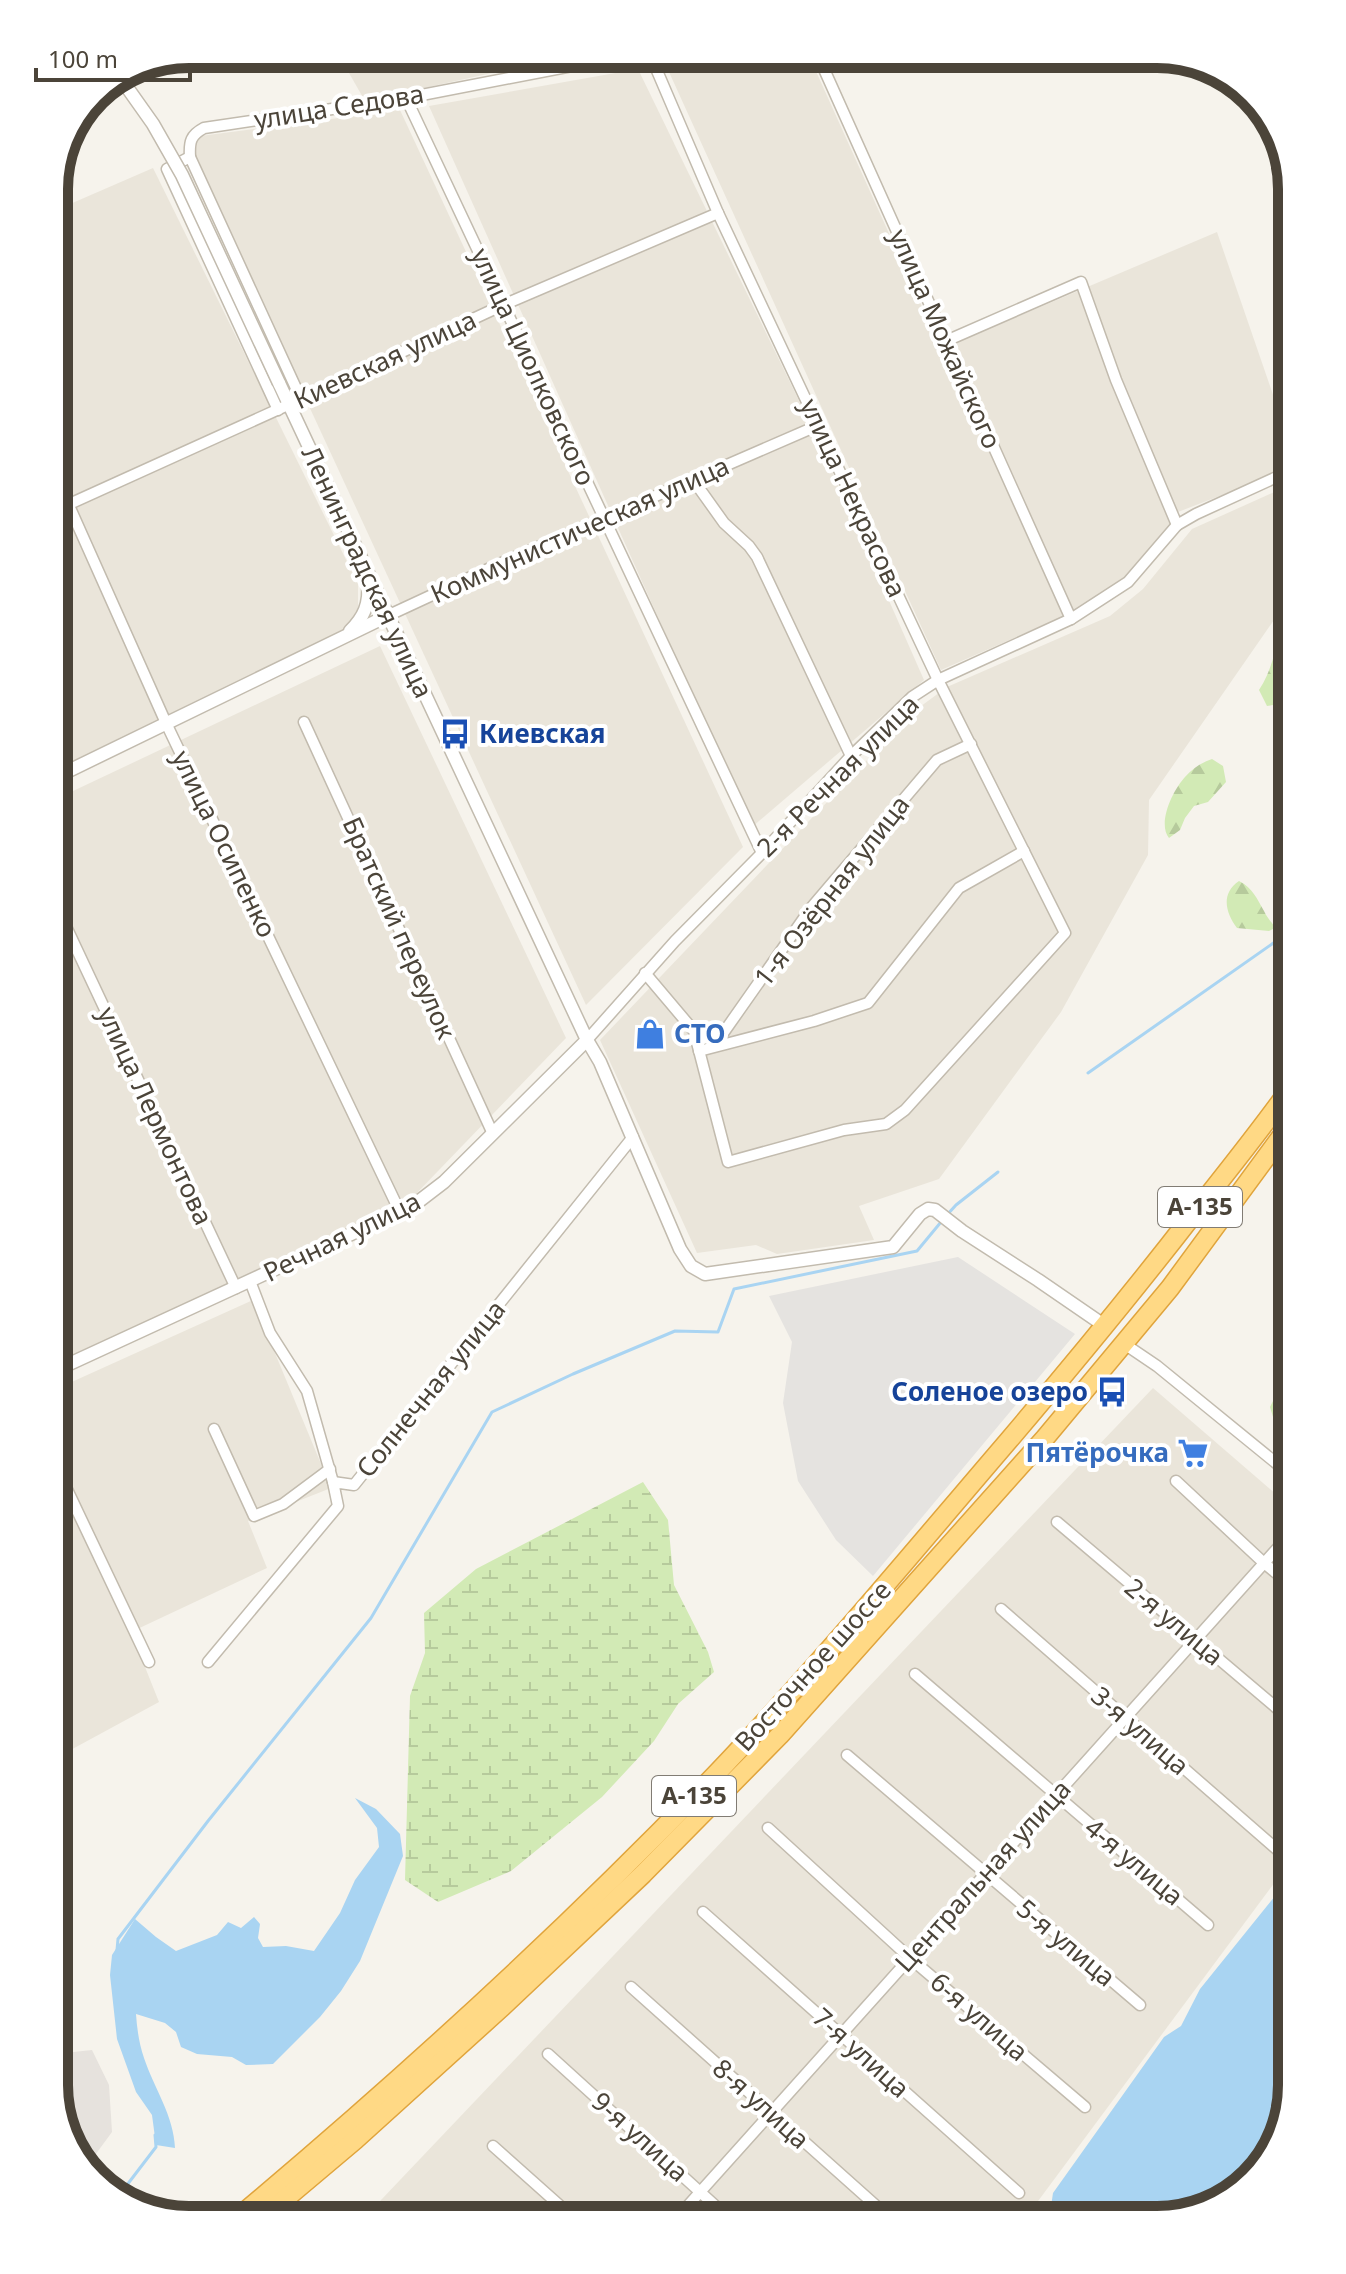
<svg xmlns="http://www.w3.org/2000/svg" width="1346" height="2274" font-family="'Noto Sans',sans-serif">
<defs>
<pattern id="forest-firs" width="22" height="20" patternUnits="userSpaceOnUse" patternTransform="scale(2)"><rect width="22" height="20" fill="#d2eab5"/><path d="M5 1l3.5 6h-7zM16 11l3.5 6h-7z" fill="#b6ca9c"/></pattern>
<pattern id="wetland-marsh" width="20" height="14" patternUnits="userSpaceOnUse" patternTransform="scale(2)"><rect width="20" height="14" fill="#d2eab5"/><path d="M1 5h8M5 5V1M11 12h8M15 12V8" fill="none" stroke="#b6ca9c"/></pattern>
</defs>
<rect width="100%" height="100%" fill="#f6f3ec"/>
<g fill="#eae5da">
<path d="M 810,58 L 941,349 L 1217,232 L 1292,450 L 1292,468 L 1178,512 L 1158,550 L 1112,595 L 941,670 L 664,61 Z"/>
<path d="M 551,60 L 365,101 L 345,66 L 355,62 Z"/>
<path d="M 638,69 L 820,444 L 924,680 L 752,827 L 429,106 Z"/>
<path d="M 400,110 L 743,847 L 586,1005 L 185,138 Z"/>
<path d="M 153,168 L 358,584 L 358,625 L 54,770 L 54,211 Z"/>
<path d="M 1292,484 L 1292,594 L 1149,800 L 1148,855 L 1061,1012 L 939,1179 L 859,1206 L 874,1240 L 777,1254 L 756,1245 L 697,1253 L 600,1040 L 913,712 L 947,687 L 1110,616 L 1143,589 L 1192,529 Z"/>
<path d="M 380,646 L 566,1038 L 413,1197 L 245,1280 L 54,1367 L 54,800 Z"/>
<path d="M 253,1300 L 331,1488 L 248,1521 L 267,1568 L 131,1632 L 159,1702 L 54,1759 L 54,1390 Z"/>
<path d="M 1153,1388 L 1292,1508 L 1292,1859 L 1024,2220 L 362,2220 Z"/>
</g>
<path fill="#e6e2dd" d="M 54,2048 L 56,2049 L 55,2054 L 92,2050 L 109,2085 L 112,2132 L 87,2166 L 68,2144 L 54,2085 Z"/>
<g fill="url(#forest-firs)">
<path d="M 1287,628 L 1292,630 L 1292,702 L 1267,706 L 1259,690 C 1273,669 1273,649 1287,628 Z"/>
<path d="M 1212,759 L 1223,766 L 1226,782 L 1208,802 L 1194,806 L 1185,818 L 1180,830 L 1169,838 C 1157,823 1173,790 1185,777 C 1193,768 1201,763 1212,759 Z"/>
<path d="M 1239,881 C 1253,888 1257,899 1264,911 C 1267,918 1272,922 1275,928 L 1269,931 L 1237,928 C 1226,913 1220,894 1239,881 Z"/>
</g>
<path fill="url(#wetland-marsh)" d="M 643,1482 L 668,1520 L 674,1585 L 708,1652 L 714,1672 L 678,1704 L 654,1741 L 602,1797 L 511,1871 L 438,1902 L 405,1880 L 410,1696 L 425,1653 L 424,1613 L 476,1569 Z"/>
<path fill="#d2eab5" d="M 1292,1381 L 1292,1433 L 1273,1417 L 1270,1407 L 1278,1391 Z"/>
<path fill="#e5e3e0" d="M 958,1257 L 1075,1334 L 873,1576 L 836,1540 L 798,1481 L 783,1403 L 792,1342 L 769,1296 Z"/>
<g fill="#a9d4f2">
<path d="M 355,1798 L 376,1809 L 400,1834 L 403,1856 L 360,1961 L 341,1991 L 320,2017 L 273,2064 L 246,2065 L 232,2057 L 197,2054 L 181,2047 L 176,2032 L 165,2023 L 136,2014 C 137,2029 139,2043 144,2058 C 154,2088 174,2116 175,2148 L 156,2145 L 152,2115 L 136,2092 L 117,2039 L 110,1975 L 112,1955 L 135,1919 L 156,1937 L 176,1951 L 217,1935 L 228,1922 L 241,1928 L 254,1917 L 260,1924 L 258,1938 L 263,1947 L 286,1946 L 314,1951 L 340,1913 L 355,1880 L 379,1847 L 377,1828 Z"/>
<path d="M 1292,1875 L 1292,2085 L 1269,2160 L 1216,2206 L 1157,2220 L 1049,2220 L 1053,2193 L 1164,2037 L 1181,2026 L 1200,1989 Z"/>
</g>
<g fill="none" stroke-linecap="round" stroke-linejoin="round">
<g stroke="#a9d4f2" stroke-width="3">
<path d="M 1088,1073 L 1292,930"/>
<path d="M 946,1216 L 956,1205 L 998,1172"/>
<path d="M 117,1950 L 118,1939 L 208,1821 L 371,1618 L 492,1412 L 573,1374 L 675,1331 L 718,1332 L 734,1289 L 917,1251 L 941,1222"/>
<path d="M 117,2198 L 156,2147 L 155,2135"/>
</g>
<g stroke="#c2bbae" stroke-width="13">
<g id="minor">
<path d="M 819,58 L 1071,619"/>
<path d="M 406,98 L 762,853"/>
<path d="M 190,157 C 189,141 191,135 204,128 L 406,98 L 603,60"/>
<path d="M 946,341 L 1081,282 L 1116,380 L 1177,525"/>
<path d="M 278,410 L 167,169 L 190,157 L 301,399"/>
<path d="M 54,472 L 166,723 L 400,1212"/>
<path d="M 694,481 L 724,523 L 749,546 L 757,557 L 851,756"/>
<path d="M 54,511 L 301,399 L 503,305 L 718,213"/>
<path d="M 387,616 L 499,564 L 819,425"/>
<path d="M 304,722 L 493,1134"/>
<path d="M 54,901 L 236,1288"/>
<path d="M 645,973 L 694,1031 L 728,1162 L 844,1130 L 886,1124 L 905,1110 L 1065,933 L 938,680 L 718,213 L 652,59"/>
<path d="M 587,1040 L 675,941 L 762,853 L 851,756 L 912,697 L 938,680 L 1071,619 L 1128,582 L 1177,525 L 1196,514 L 1292,470"/>
<path d="M 697,1041 L 724,1032 L 811,908 L 937,760 L 971,744"/>
<path d="M 699,1051 L 814,1021 L 868,1003 L 959,888 L 1024,851"/>
<path d="M 250,1281 L 270,1333 L 307,1391 L 333,1482"/>
<path d="M 1123,1343 L 1157,1366 L 1292,1476"/>
<path d="M 214,1429 L 254,1516 L 283,1504 L 330,1469"/>
<path d="M 54,1462 L 149,1662"/>
<path d="M 1176,1481 L 1264,1563 L 1292,1586"/>
<path d="M 1057,1522 L 1292,1721"/>
<path d="M 1001,1609 L 1280,1852"/>
<path d="M 208,1662 L 338,1506 L 333,1482 L 354,1485 L 633,1137"/>
<path d="M 915,1674 L 1208,1925"/>
<path d="M 847,1755 L 1140,2005"/>
<path d="M 768,1828 L 910,1958 L 1085,2107"/>
<path d="M 703,1912 L 1019,2193"/>
<path d="M 631,1987 L 892,2220"/>
<path d="M 548,2054 L 731,2220"/>
<path d="M 493,2146 L 576,2220"/>
<path d="M 420,2216 L 424,2220"/>
<path d="M 675,2220 L 1292,1532"/>
</g>
</g>
<g stroke="#c2bbae" stroke-width="15">
<g id="tertiary">
<path d="M 279,383 L 587,1040 L 600,1062 L 680,1249 L 691,1266 L 705,1274 L 893,1247 L 920,1214 L 928,1209 L 935,1210 L 962,1231 L 1038,1280 L 1105,1326"/>
<path d="M 350,631 C 364,617 370,604 368,583"/>
<path d="M 54,778 L 387,616"/>
<path d="M 54,1371 L 414,1205 L 444,1182 L 587,1040"/>
</g>
</g>
<g stroke="#e0a43c" stroke-width="21">
<g id="trunk">
<path d="M 235,2220 C 403,2079 564,1932 716,1774 C 818,1667 913,1552 1009,1440 C 1072,1366 1133,1292 1192,1216 C 1226,1173 1260,1131 1292,1086"/>
<path d="M 260,2220 L 355,2140 L 502,2007 L 643,1874 L 780,1735 L 1045,1438 L 1170,1288 L 1292,1122"/>
</g>
</g>
<use href="#minor" stroke="#fff" stroke-width="10"/>
<use href="#tertiary" stroke="#fff" stroke-width="12"/>
<use href="#trunk" stroke="#ffd985" stroke-width="18"/>
<g stroke="#c2bbae" stroke-width="15" stroke-linecap="butt">
<path id="tertiary-bridge" d="M 119,76 L 153,124 L 182,175 L 279,383"/>
</g>
<use href="#tertiary-bridge" stroke="#fff" stroke-width="12"/>
</g>
<defs>
<g id="bus-bare" transform="scale(2.4)"><path d="M-5-6H5V4H4V6H2V4H-2V6H-4V4H-5ZM-3.5-4V0h7V-4ZM-3.5 1.2v1.5H-2V1.2ZM2 1.2v1.5H3.5V1.2Z" fill="#1a4fb4" stroke="#fff" stroke-width="2.5" paint-order="stroke"/></g>
<g id="shop-bare" transform="scale(2.4)"><path d="M-5-2.5h2.3a2.7 3.5 0 0 1 5.4 0H5L5.5 6h-11ZM-1.5-2.5h3a1.5 2.3 0 0 0-3 0Z" fill="#3f7fe0" stroke="#fff" stroke-width="2.5" paint-order="stroke"/></g>
<g id="supermarket-bare" transform="scale(2.4)"><path d="M-6-5.5h2.5l.6 2H6L4.5 2H-2.5L-4.4-4H-6ZM-1.5 3.2a1.3 1.3 0 1 0 .1 0ZM3 3.2a1.3 1.3 0 1 0 .1 0Z" fill="#3f7fe0" stroke="#fff" stroke-width="2.5" paint-order="stroke"/></g>
</defs>
<g fill-rule="evenodd">
<use href="#bus-bare" x="455" y="734"/>
<use href="#shop-bare" x="650" y="1034"/>
<use href="#bus-bare" x="1112" y="1392"/>
<use href="#supermarket-bare" x="1193" y="1453"/>
</g>
<g text-anchor="middle" stroke-width="8" stroke-linejoin="round" paint-order="stroke">
<g fill="#fff" stroke="#817c74" stroke-width="2">
<rect x="1158" y="1187" width="84" height="40" rx="6"/>
<rect x="652" y="1776" width="84" height="40" rx="6"/>
</g>
<g font-size="24" font-weight="bold" fill="#4b4439">
<text x="1200" y="1215">А-135</text>
<text x="694" y="1804">А-135</text>
</g>
<g font-size="26" fill="#4b4439" stroke="#fff">
<text transform="translate(339 107) rotate(-9)" y="9">улица Седова</text>
<text transform="translate(945 339) rotate(66)" y="9">улица Можайского</text>
<text transform="translate(385 360) rotate(-25)" y="9">Киевская улица</text>
<text transform="translate(533 367) rotate(65)" y="9">улица Циолковского</text>
<text transform="translate(853 498) rotate(65)" y="9">улица Некрасова</text>
<text transform="translate(580 530) rotate(-24)" y="9">Коммунистическая улица</text>
<text transform="translate(367 572) rotate(65)" y="9">Ленинградская улица</text>
<text transform="translate(838 776) rotate(-45)" y="9">2-я Речная улица</text>
<text transform="translate(224 844) rotate(64)" y="9">улица Осипенко</text>
<text transform="translate(832 891) rotate(-52)" y="9">1-я Озёрная улица</text>
<text transform="translate(399 928) rotate(66)" y="9">Братский переулок</text>
<text transform="translate(155 1116) rotate(65)" y="9">улица Лермонтова</text>
<text transform="translate(342 1237) rotate(-26)" y="9">Речная улица</text>
<text transform="translate(431 1389) rotate(-51)" y="9">Солнечная улица</text>
<text transform="translate(1174 1622) rotate(40)" y="9">2-я улица</text>
<text transform="translate(813 1666) rotate(-48)" y="9">Восточное шоссе</text>
<text transform="translate(1140 1731) rotate(41)" y="9">3-я улица</text>
<text transform="translate(1134 1862) rotate(40)" y="9">4-я улица</text>
<text transform="translate(983 1876) rotate(-48)" y="9">Центральная улица</text>
<text transform="translate(1066 1943) rotate(40)" y="9">5-я улица</text>
<text transform="translate(979 2017) rotate(41)" y="9">6-я улица</text>
<text transform="translate(861 2053) rotate(42)" y="9">7-я улица</text>
<text transform="translate(761 2104) rotate(42)" y="9">8-я улица</text>
<text transform="translate(640 2137) rotate(42)" y="9">9-я улица</text>
</g>
<g font-size="26" font-weight="bold" fill="#164399" stroke="#fff" text-anchor="start">
<text x="479" y="743">Киевская</text>
<text x="1088" y="1401" text-anchor="end">Соленое озеро</text>
</g>
<g font-size="26" font-weight="bold" fill="#366cbe" stroke="#fff" text-anchor="start">
<text x="674" y="1043">СТО</text>
<text x="1169" y="1462" text-anchor="end">Пятёрочка</text>
</g>
</g>
<path d="M0 0H1346V2274H0ZM189 68H1157A121 121 0 0 1 1278 189V2085A121 121 0 0 1 1157 2206H189A121 121 0 0 1 68 2085V189A121 121 0 0 1 189 68Z" fill="#fff" fill-rule="evenodd"/>
<path fill="none" stroke="#4b4439" stroke-width="10" d="M189 68H1157A121 121 0 0 1 1278 189V2085A121 121 0 0 1 1157 2206H189A121 121 0 0 1 68 2085V189A121 121 0 0 1 189 68Z"/>
<path d="M36 68v12h154v-12" fill="none" stroke="#4b4439" stroke-width="4"/>
<text x="48" y="68" font-size="24" fill="#4b4439" stroke="#ffffff" stroke-width="6" paint-order="stroke">100 m</text>
</svg>
